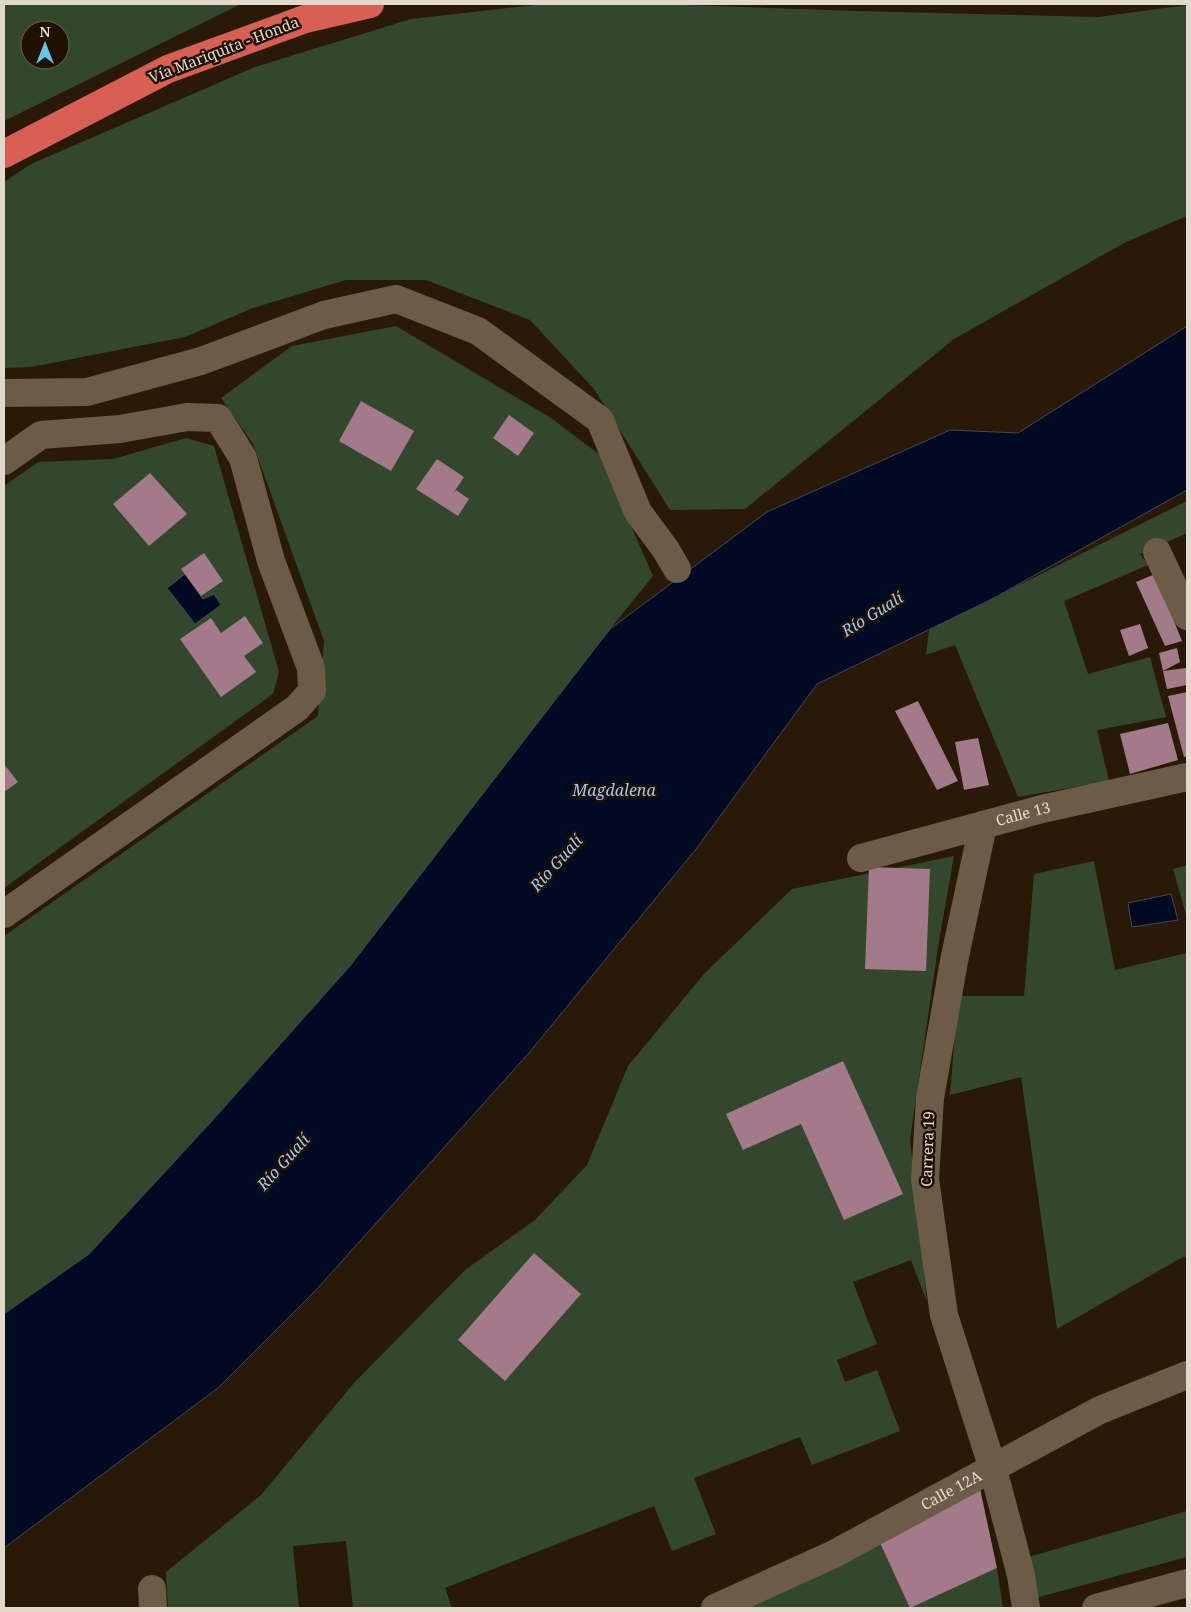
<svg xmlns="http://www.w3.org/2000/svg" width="1191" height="1612" font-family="'Noto Serif',serif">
<rect width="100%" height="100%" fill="#291a07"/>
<g fill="#33472d" fill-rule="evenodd">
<path d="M 4,4 L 241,4 L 4,121 ZM 30,30 L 60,30 L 60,60 L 30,60 Z"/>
<path d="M 544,4 L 660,4 L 856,11 L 1098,17 L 1187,5 L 1187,216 L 1124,243 L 954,339 L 745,509 L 670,510 L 594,389 L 530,320 L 426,280 L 346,280 L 253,308 L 185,337 L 31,367 L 4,368 L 4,182 L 31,164 L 255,67 L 411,19 Z"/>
<path d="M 396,326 L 551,418 L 600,455 L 653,576 L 610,629 L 350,966 L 211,1122 L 89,1254 L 4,1314 L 4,936 L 318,716 L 324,641 L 253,444 L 221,398 L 292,346 Z"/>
<path d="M 186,438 L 214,446 L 279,672 L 273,694 L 4,888 L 4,486 L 38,462 L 113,459 Z"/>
<path d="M 1187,501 L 1187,533 L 1140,554 L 1148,565 L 1064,601 L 1088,674 L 1150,657 L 1166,717 L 1097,730 L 1109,781 L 1018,797 L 955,645 L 926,655 L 929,630 Z"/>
<path d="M 954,856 L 939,941 L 910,1139 L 927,1302 L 911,1260 L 853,1282 L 877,1344 L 837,1360 L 845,1382 L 877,1370 L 900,1431 L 812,1465 L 800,1437 L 694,1478 L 716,1534 L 672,1551 L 654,1506 L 445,1588 L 452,1608 L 353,1608 L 346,1541 L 293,1546 L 299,1608 L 168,1608 L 166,1572 L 261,1495 L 354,1383 L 465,1270 L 535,1220 L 587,1165 L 628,1066 L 704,974 L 792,889 Z"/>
<path d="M 1094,861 L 1115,970 L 1187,953 L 1187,1256 L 1181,1258 L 1057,1329 L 1021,1077 L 950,1095 L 958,996 L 1024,996 L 1034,874 Z"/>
<path d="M 1187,865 L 1187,918 L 1173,869 Z"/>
<path d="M 1187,1511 L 1187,1557 L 1032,1599 L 1025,1558 Z"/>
<path d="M 880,1543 L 910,1607 L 997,1568 L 1003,1608 L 743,1608 Z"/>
</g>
<g fill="#000b23" stroke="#444856">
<path d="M 1187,326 L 1187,490 L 992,599 L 817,684 L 696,849 L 529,1053 L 316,1290 L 218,1388 L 4,1548 L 4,1314 L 89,1254 L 211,1122 L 350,966 L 610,629 L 767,512 L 950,430 L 1018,433 Z"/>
<path d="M 185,574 L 203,599 L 214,594 L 221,605 L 195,624 L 167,588 Z"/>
<path d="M 1171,894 L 1178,920 L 1132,927 L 1128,903 Z"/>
</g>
<g fill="#a37a89">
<path d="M 361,401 L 414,431 L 391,471 L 339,441 Z"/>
<path d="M 509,415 L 534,433 L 518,456 L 493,438 Z"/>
<path d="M 437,459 L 464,477 L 452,495 L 456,490 L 469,499 L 458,516 L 416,489 Z"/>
<path d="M 150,473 L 187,514 L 149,546 L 113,504 Z"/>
<path d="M 204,553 L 223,581 L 201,596 L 181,569 Z"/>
<path d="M 1155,574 L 1182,641 L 1165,646 L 1136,582 Z"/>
<path d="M 245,616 L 263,643 L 244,656 L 256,672 L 221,697 L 180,639 L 211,618 L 221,633 Z"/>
<path d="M 1140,624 L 1148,648 L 1129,656 L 1120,630 Z"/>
<path d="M 1177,648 L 1180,662 L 1163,671 L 1159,653 Z"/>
<path d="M 1186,668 L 1187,685 L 1167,689 L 1163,671 Z"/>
<path d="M 1187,692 L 1187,756 L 1184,757 L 1168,696 Z"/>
<path d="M 918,701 L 958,781 L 937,790 L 895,711 Z"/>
<path d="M 1168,723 L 1178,760 L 1130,774 L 1120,734 Z"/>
<path d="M 978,738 L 989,785 L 964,790 L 955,742 Z"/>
<path d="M 4,764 L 18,782 L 4,792 Z"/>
<path d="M 869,867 L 930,869 L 926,971 L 865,969 Z"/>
<path d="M 843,1061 L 903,1194 L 844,1220 L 801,1124 L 743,1150 L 726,1114 Z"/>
<path d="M 534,1253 L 581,1294 L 505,1381 L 458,1340 Z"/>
<path d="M 979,1484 L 997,1568 L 910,1608 L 880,1543 Z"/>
</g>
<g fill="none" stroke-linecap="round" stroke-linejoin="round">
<g stroke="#6c5b46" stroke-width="28">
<path d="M 4,393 L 87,392 L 201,361 L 324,315 L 396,299 L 478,331 L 600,420 L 638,512 L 666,550 L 677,569"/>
<path d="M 4,461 L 41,435 L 120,429 L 187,417 L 218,418 L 243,458 L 271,561 L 311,668 L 312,691 L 297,708 L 4,914"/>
<path d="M 1157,552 L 1187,616"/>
<path d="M 983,825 L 954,961 L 930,1098 L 925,1179 L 944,1315 L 993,1469 L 1021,1575 L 1026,1608"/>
<path id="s1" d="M 861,858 L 1042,809 L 1187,777"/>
<path d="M 152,1589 L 153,1608"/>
<path id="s2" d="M 715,1608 L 832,1555 L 1100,1410 L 1187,1375"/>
<path d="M 1096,1608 L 1187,1583"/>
</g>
<path stroke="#d85f54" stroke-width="28" d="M 4,154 L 168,69 L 305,19 L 370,4"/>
</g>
<g text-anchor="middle" stroke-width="5" stroke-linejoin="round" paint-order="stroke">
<g font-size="15" fill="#e2d8cc" stroke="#1f1101">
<text transform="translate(224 50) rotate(-21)" y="5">Vía Mariquita - Honda</text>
<text dy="5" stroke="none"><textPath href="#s1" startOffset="168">Calle 13</textPath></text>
<text transform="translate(928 1149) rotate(-88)" y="5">Carrera 19</text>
<text dy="5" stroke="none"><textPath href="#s2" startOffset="264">Calle 12A</textPath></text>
</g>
<g font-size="16" font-style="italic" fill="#a1c6fb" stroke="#1f1101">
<text transform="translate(872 614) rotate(-32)" y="6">Río Gualí</text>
<text x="614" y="796">Magdalena</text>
<text transform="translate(556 863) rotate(-48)" y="6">Río Gualí</text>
<text transform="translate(283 1162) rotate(-48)" y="6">Río Gualí</text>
</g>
</g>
<rect width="1191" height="1612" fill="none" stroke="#e2d8cc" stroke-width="10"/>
<g transform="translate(45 45)"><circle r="24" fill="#1f1101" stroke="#6d6152"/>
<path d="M0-4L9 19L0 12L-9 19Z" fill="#69c3f1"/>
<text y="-8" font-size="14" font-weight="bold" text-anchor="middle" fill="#e2d8cc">N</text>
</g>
</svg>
